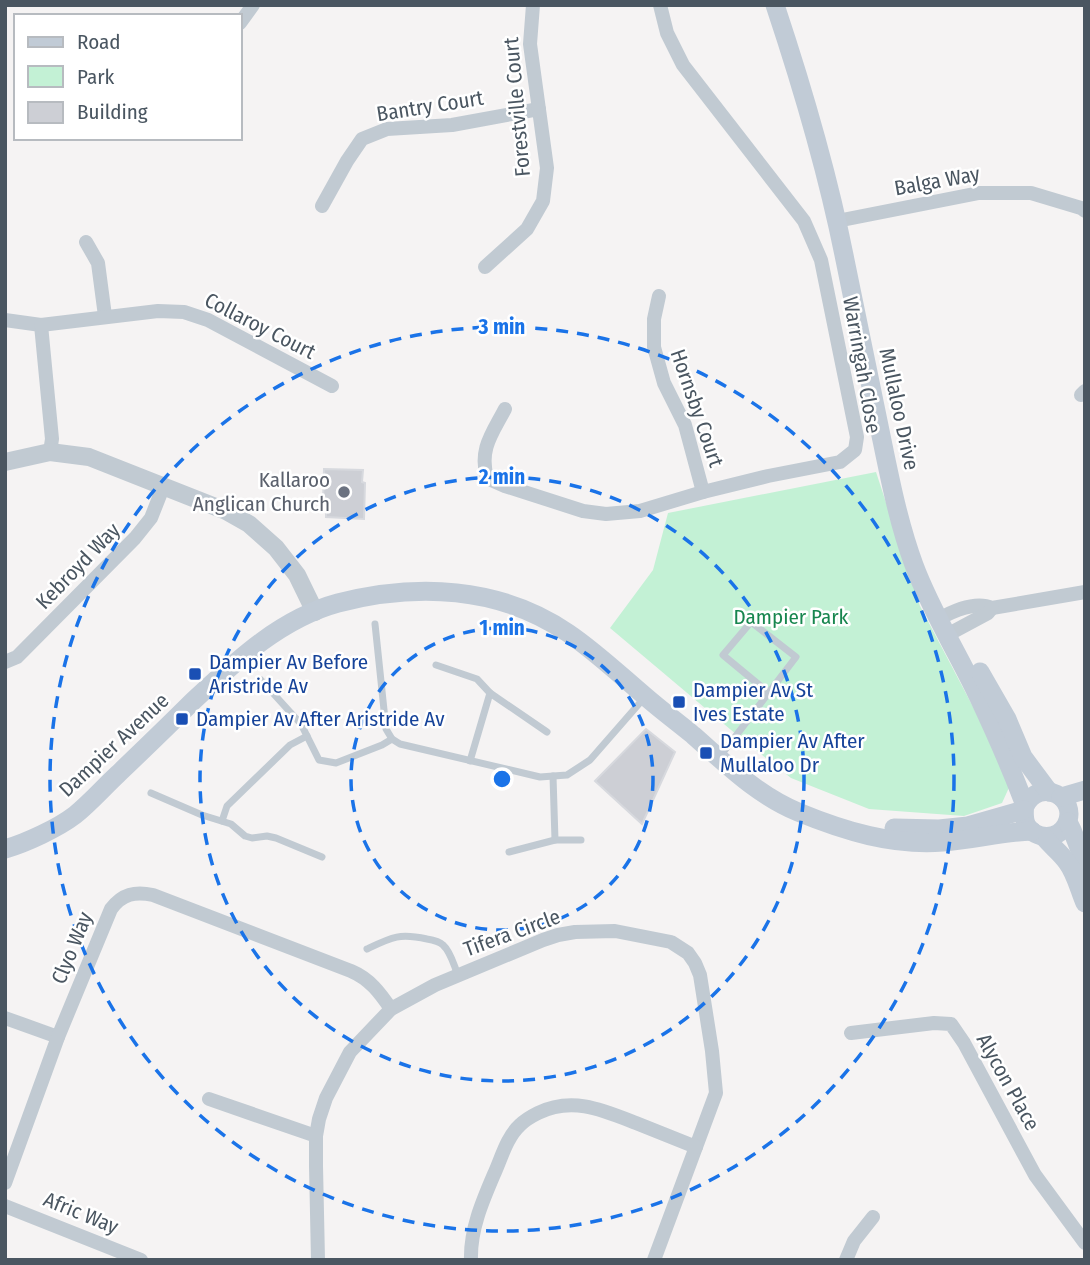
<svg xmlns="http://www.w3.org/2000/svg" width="1090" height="1265" font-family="'Fira Sans Condensed',sans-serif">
<rect width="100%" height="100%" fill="#f5f3f3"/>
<path fill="#c3f1d5" d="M 876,472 L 920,606 L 1012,781 L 1002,803 L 964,816 L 869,809 L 791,778 L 737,735 L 610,628 L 653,570 L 668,513 Z"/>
<g fill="#cdcfd5" stroke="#d7d9de" stroke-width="2">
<path d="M 324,469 L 363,470 L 362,482 L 365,483 L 364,519 L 326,517 L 326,501 L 323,501 Z"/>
<path d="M 646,729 L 675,752 L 642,824 L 595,781 Z"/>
</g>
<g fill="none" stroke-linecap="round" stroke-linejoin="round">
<g stroke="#c1cad2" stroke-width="7">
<path d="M 375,624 L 386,729 L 392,739 L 400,744 L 540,777 L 567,775 L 590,760 L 645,697"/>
<path d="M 436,665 L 477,679 L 490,693 L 470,761"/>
<path d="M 261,680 L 301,724 L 319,760 L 336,763 L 382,745 L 392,739"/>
<path d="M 490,693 L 547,732"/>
<path d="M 725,750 L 796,657 L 751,622 L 723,655 L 769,693"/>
<path d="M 553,776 L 555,840"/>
<path d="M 151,793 L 202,815 L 231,824 L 245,836 L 252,838 L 267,836 L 276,838 L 322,857"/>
<path d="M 222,821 L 227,806 L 290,745 L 307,736"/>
<path d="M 509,852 L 555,840 L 581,840"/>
<path d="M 367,949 C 392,937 399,933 427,939 C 433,940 439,941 443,945 C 451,952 454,966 458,975"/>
</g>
<g stroke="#c1cad2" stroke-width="14">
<path d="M 240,23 L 253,5"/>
<path d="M 322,206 L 347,161 L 362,139 L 387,129 L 452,125 L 539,109"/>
<path d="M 837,221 L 979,193 L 1031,193 L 1081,208 L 1085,211"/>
<path d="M 86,242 L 98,263 L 105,316"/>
<path d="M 485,267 L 527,229 L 543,201 L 547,168 L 530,44 L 533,5"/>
<path d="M 659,296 L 654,319 L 654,347 L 664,383 L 685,425 L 703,492"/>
<path d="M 5,320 L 41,325 L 52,439 L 50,452"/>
<path d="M 41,325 L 158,311 L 184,312 L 208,320 L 332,386"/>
<path d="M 1081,395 L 1085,391"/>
<path d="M 505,409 C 492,434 479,449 487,478 L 505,486 L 583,511 L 606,514 L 640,511 L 703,492 L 768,476 L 840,462 L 855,450 L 857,437 L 821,260 L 804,221 L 683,65 L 667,33 L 660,5"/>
<path d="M 939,619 C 953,611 976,601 992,608 L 1085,592"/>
<path d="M 947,635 L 988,613 L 992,608"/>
<path d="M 5,662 L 17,657 L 135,538 L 151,518 L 164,485"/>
<path d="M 5,1018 L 58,1037"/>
<path d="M 851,1033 L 934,1023 L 951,1024 L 964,1043 L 1035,1175 L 1085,1243"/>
<path d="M 209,1099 L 316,1136"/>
<path d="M 5,1183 L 58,1037 L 111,909 C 122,894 135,891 153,895 L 351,971 C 370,979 380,993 391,1009"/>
<path d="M 5,1206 L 141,1260"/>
<path d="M 318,1260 L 316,1166 L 316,1136 L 319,1119 L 326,1098 L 350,1052 L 391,1009 L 435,985 L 543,940 L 558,935 L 575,932 L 615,931 L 671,942 L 688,953 L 695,963 L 700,975 L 712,1051 L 716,1093 L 654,1260"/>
<path d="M 471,1260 C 470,1229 483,1200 495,1172 C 502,1156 507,1137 520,1125 C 525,1120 532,1116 538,1113 C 572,1096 603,1110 636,1123 C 656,1131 676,1139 696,1147"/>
<path d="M 846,1260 L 854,1241 L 873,1217"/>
</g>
<path stroke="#c1cad2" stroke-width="18" d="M 5,462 L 50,452 L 89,457 L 226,511 L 249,524 L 276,548 L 297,575 L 315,612"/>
<g stroke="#c1cbd6" stroke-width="19">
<path d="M 775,5 C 803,89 828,174 845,260 C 856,314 867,368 878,421 C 888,469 897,519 914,565 C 931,611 958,653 979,698 C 995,732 1010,766 1023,800 C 1026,809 1022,817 1027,826 C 1036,840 1058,840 1066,825 C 1080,798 1040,776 1025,806"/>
<path d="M 980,672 L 1007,719 L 1023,757 L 1049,792"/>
<path d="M 1061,797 L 1085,790"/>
<path d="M 1068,822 L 1072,830 L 1085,863"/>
<path d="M 894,828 L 939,829 L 968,826 L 1024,810"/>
<path d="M 1044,837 C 1051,846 1060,852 1067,862 C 1076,874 1079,889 1085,903"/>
<path d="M 5,849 C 26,843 58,828 75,815 C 90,803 104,787 118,774 C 143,750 167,727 191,703 C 234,663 279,619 338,603 C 416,583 499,586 568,633 C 596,652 620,675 646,697 C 661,710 677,722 693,735 C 726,764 757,795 798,812 C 844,831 893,846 943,842 C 973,840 1002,832 1032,831"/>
</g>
</g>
<g fill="none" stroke="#1a73e8" stroke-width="3.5" stroke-dasharray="12 9">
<circle cx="502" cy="779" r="151"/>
<circle cx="502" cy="779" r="302"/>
<circle cx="502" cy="779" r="452"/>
</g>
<circle fill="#6b7280" stroke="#fff" stroke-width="2.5" cx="344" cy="492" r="7"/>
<g fill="#1a4fb4" stroke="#fff" stroke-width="2.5">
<rect x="188" y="667" width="14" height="14" rx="3.5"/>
<rect x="672" y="695" width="14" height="14" rx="3.5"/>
<rect x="175" y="712" width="14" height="14" rx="3.5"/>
<rect x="699" y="746" width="14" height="14" rx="3.5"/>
</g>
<g text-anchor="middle" stroke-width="5" stroke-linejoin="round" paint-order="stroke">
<g font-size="21" fill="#4a5661" stroke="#fff">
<text transform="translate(430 106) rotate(-9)" y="7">Bantry Court</text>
<text transform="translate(517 107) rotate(-95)" y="7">Forestville Court</text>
<text transform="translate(937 181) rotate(-10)" y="7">Balga Way</text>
<text transform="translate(260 326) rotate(27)" y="7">Collaroy Court</text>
<text transform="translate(862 365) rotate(80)" y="7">Warringah Close</text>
<text transform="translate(697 408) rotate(71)" y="7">Hornsby Court</text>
<text transform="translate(899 409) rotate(78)" y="7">Mullaloo Drive</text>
<text transform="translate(78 566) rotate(-46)" y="7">Kebroyd Way</text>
<text transform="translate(114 745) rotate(-43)" y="7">Dampier Avenue</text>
<text transform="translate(512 933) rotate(-20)" y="7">Tifera Circle</text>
<text transform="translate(72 948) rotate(-68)" y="7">Clyo Way</text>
<text transform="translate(1008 1082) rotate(61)" y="7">Alycon Place</text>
<text transform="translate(81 1213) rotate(22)" y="7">Afric Way</text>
</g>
<g font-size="21" fill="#5b616d" stroke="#fff" text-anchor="end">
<text x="330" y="487">Kallaroo<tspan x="330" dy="24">Anglican Church</tspan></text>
</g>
<g font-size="21" fill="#17864f" stroke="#fff">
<text x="791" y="624">Dampier Park</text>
</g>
<g font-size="21" fill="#164399" stroke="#fff" text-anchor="start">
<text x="209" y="669">Dampier Av Before<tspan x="209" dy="24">Aristride Av</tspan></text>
<text x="693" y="697">Dampier Av St<tspan x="693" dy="24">Ives Estate</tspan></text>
<text x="196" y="726">Dampier Av After Aristride Av</text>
<text x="720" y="748">Dampier Av After<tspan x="720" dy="24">Mullaloo Dr</tspan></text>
</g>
</g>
<circle cx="502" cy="779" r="10" fill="#1a73e8" stroke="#fff" stroke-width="3.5"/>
<g font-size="21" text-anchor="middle" font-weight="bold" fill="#1a73e8" stroke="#fff" stroke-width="5" stroke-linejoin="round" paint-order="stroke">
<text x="502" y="334">3 min</text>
<text x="502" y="484">2 min</text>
<text x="502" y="635">1 min</text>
</g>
<rect width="1090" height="1265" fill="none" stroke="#4a5661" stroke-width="14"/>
<rect x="14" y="14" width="228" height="126" fill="#ffffff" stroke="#b7bbc0" stroke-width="2"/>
<rect x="28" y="37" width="35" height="10" fill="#c1cbd6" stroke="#b7bbc0" stroke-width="2"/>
<text x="77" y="49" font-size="21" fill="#4a5661">Road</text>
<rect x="28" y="66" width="35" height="21" fill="#c3f1d5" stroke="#b7bbc0" stroke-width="2"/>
<text x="77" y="84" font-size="21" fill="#4a5661">Park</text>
<rect x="28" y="102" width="35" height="21" fill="#cdcfd5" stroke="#b7bbc0" stroke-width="2"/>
<text x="77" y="119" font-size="21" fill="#4a5661">Building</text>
</svg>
